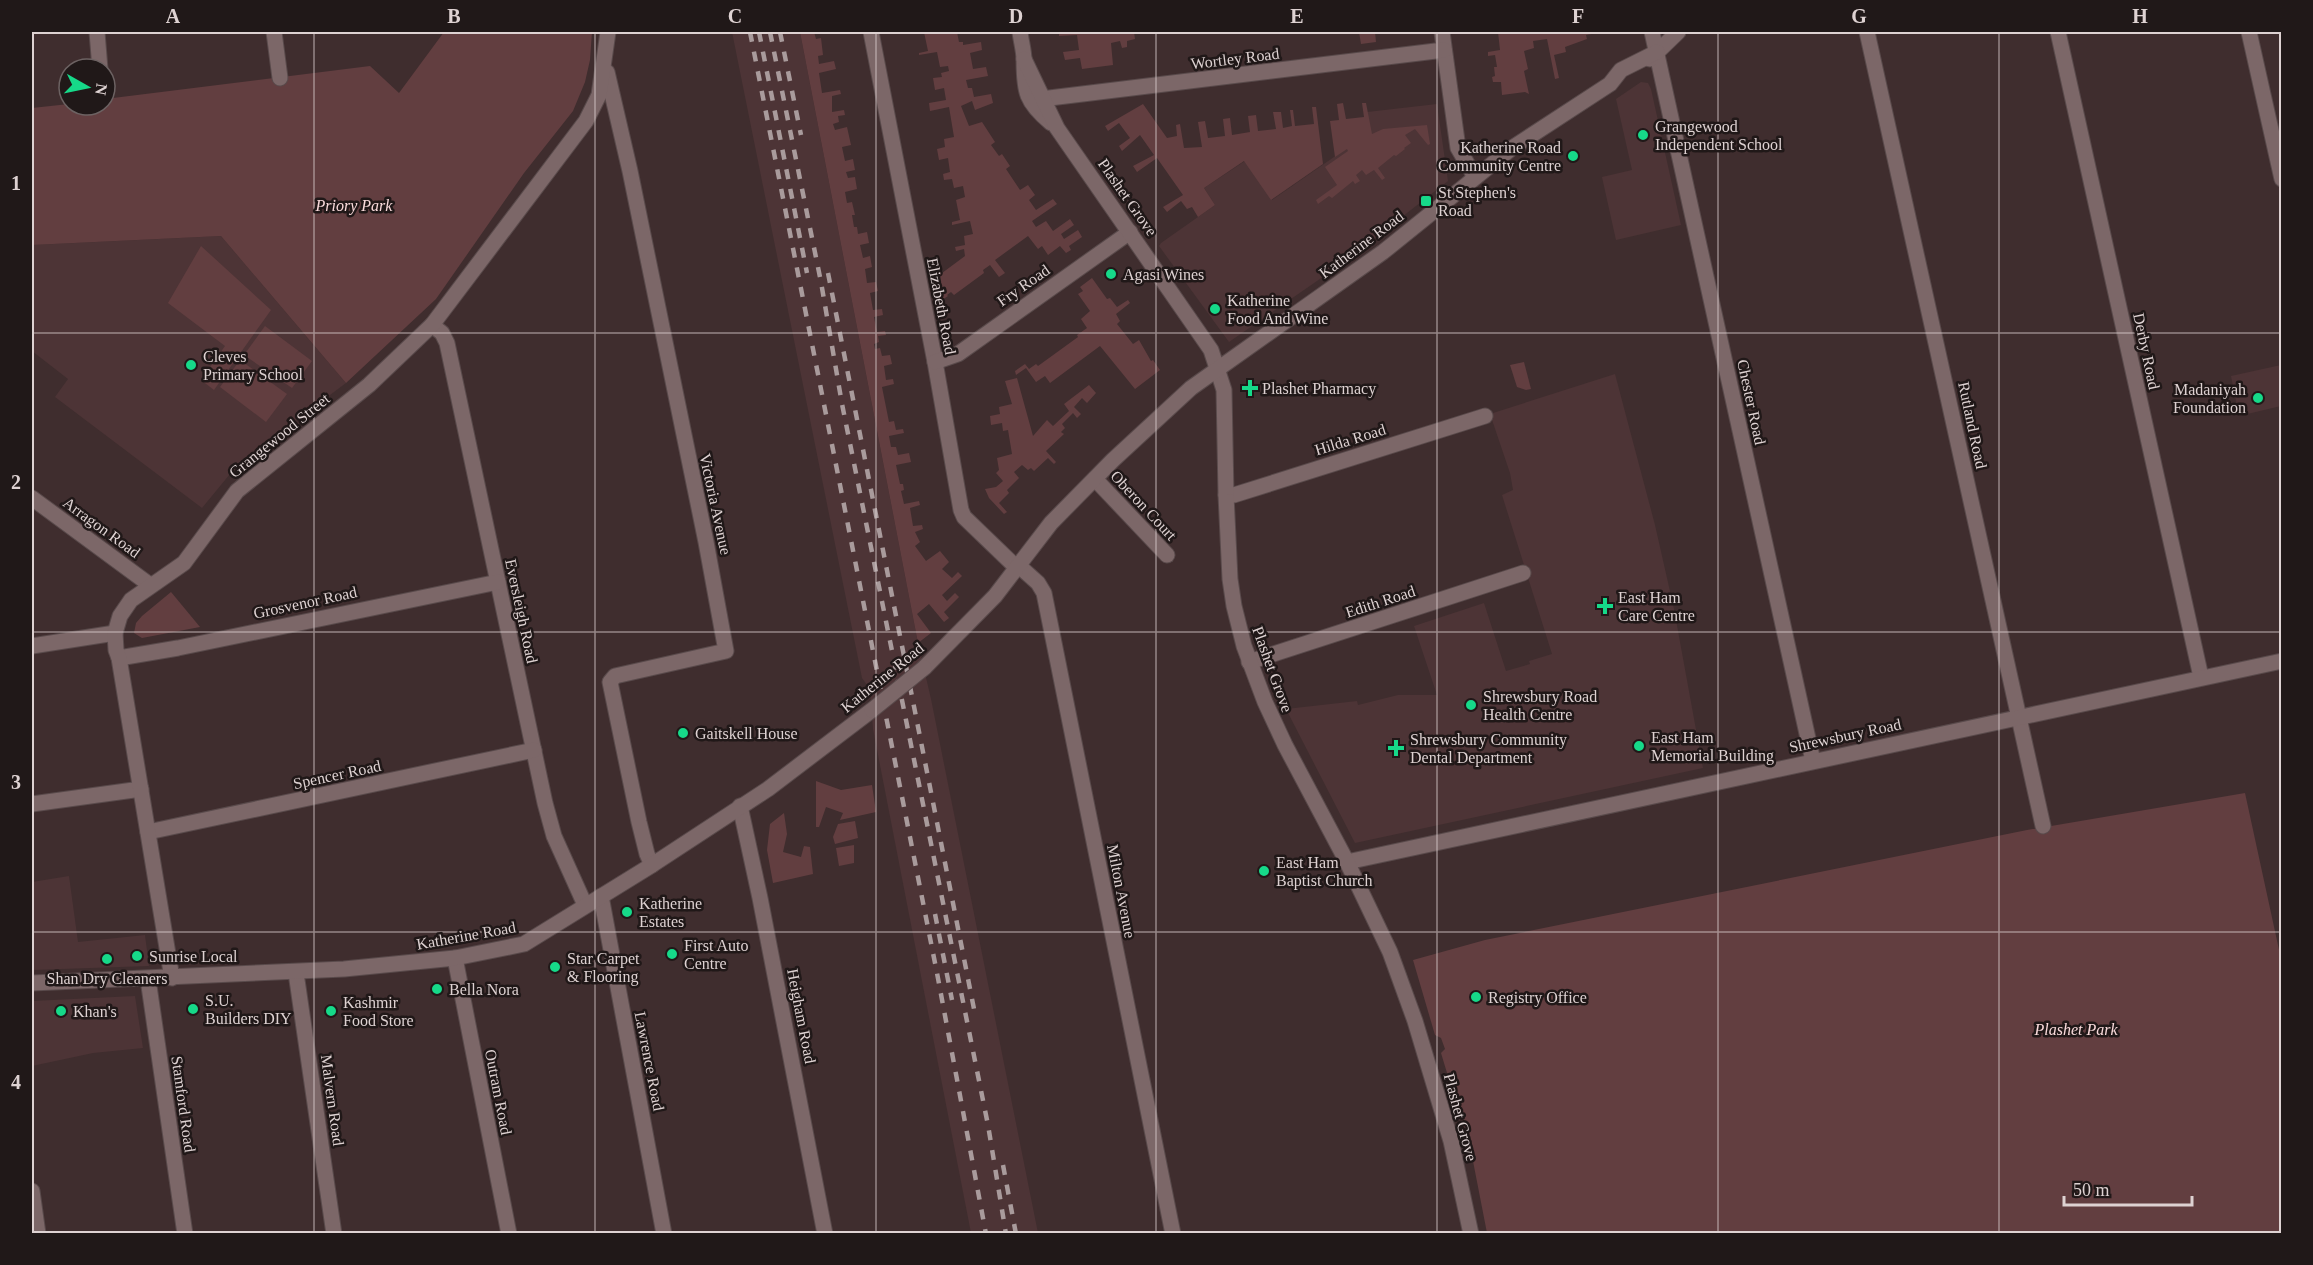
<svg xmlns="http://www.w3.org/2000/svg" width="2313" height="1265" font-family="'Times New Roman',serif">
<rect width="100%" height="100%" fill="#3f2d2e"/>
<g fill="#4d3436">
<path d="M 732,32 L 800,32 L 918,643 L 931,699 L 1038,1233 L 971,1233 L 873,729 L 870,689 L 862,678 Z"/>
<path d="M 1641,82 L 1648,83 L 1651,89 L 1681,225 L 1616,240 L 1602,177 L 1632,170 L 1616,99 Z"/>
<path d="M 1437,104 L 1448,181 L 1343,263 L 1229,342 L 1159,246 L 1161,243 L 1215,205 L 1204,188 L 1245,161 L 1272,200 L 1370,132 L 1367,112 Z"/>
<path d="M 221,236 L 346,383 L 258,449 L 230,474 L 202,508 L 55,397 L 68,379 L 32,351 L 32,245 Z"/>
<path d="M 2281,365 L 2281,406 L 2239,416 L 2231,376 Z"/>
<path d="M 1615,374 L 1655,525 L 1674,609 L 1703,768 L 1355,843 L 1286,709 L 1357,701 L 1358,705 L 1398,695 L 1437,695 L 1414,626 L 1484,603 L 1506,671 L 1530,664 L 1529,661 L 1552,654 L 1502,495 L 1513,490 L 1510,473 L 1490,414 Z"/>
<path d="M 69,876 L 78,942 L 145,935 L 149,966 L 32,970 L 32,882 Z"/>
<path d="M 135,996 L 143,1048 L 93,1053 L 32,1066 L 32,1001 Z"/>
</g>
<g fill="#623e40">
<path d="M 444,32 L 592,32 L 590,60 L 585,82 L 573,111 L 524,173 L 436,299 L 346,383 L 221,236 L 32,245 L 32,108 L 69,104 L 105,105 L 105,99 L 370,66 L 399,93 Z"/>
<path d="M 800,32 L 814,32 L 816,39 L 821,38 L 823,55 L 818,56 L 819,64 L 834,61 L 836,69 L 819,73 L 822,93 L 840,90 L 841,94 L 832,96 L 832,112 L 844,110 L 845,115 L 838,116 L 839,122 L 833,124 L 835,130 L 847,127 L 851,145 L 842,147 L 845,161 L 853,159 L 855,170 L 846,172 L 848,178 L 855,177 L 857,189 L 845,192 L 847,203 L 852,202 L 855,215 L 852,215 L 854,227 L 857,227 L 858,234 L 867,232 L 869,243 L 860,245 L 863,258 L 870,256 L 872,267 L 865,269 L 867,283 L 876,282 L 878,291 L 870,293 L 873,310 L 882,309 L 883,315 L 874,317 L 877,332 L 885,331 L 886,335 L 878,336 L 879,342 L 874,344 L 875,349 L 880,348 L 882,356 L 890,355 L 892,364 L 884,366 L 886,380 L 893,379 L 894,384 L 882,387 L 889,422 L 894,421 L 896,430 L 903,429 L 904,433 L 889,436 L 891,447 L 896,447 L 898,455 L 909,453 L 911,462 L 896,465 L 900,484 L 903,484 L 904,490 L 901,491 L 904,504 L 919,501 L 920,505 L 910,508 L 913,526 L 922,525 L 923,529 L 915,532 L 920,542 L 915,546 L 926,561 L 940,551 L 949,562 L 942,569 L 952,578 L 958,572 L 962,576 L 942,595 L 947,601 L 955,593 L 959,597 L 944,612 L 949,618 L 944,622 L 929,604 L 917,614 L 931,633 L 918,643 Z"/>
<path d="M 924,32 L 957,32 L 959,42 L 963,42 L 963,45 L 981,42 L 982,50 L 970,53 L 973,69 L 986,67 L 988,76 L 966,80 L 968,88 L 972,88 L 974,97 L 991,94 L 993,103 L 975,110 L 972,101 L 961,106 L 969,126 L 982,122 L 995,142 L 991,145 L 999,156 L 1002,154 L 1010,166 L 1006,169 L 1020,190 L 1028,185 L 1035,195 L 1029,200 L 1036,210 L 1053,199 L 1057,204 L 1032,221 L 1036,227 L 1046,221 L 1053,231 L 1070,219 L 1074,225 L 1061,234 L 1064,239 L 1078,230 L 1082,237 L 1069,246 L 1071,250 L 1066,253 L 1060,246 L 1048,255 L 1042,246 L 1038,249 L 1028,236 L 995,260 L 1005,273 L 999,277 L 990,265 L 983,270 L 984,273 L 954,295 L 951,292 L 947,295 L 948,296 L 942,300 L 942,308 L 940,308 L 934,279 L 965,256 L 964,249 L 956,251 L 955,247 L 965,245 L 964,236 L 973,234 L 970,221 L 952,225 L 952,222 L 960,220 L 956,200 L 965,197 L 963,186 L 954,188 L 952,179 L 944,180 L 943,174 L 950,172 L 948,158 L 939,160 L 937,149 L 945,147 L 944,139 L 954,137 L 949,107 L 930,111 L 929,103 L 946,100 L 944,88 L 935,90 L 933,78 L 942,77 L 941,73 L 949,71 L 948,66 L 940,67 L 937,52 L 919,55 L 919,53 L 928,51 Z"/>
<path d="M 1059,32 L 1134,32 L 1135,39 L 1127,41 L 1127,47 L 1122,48 L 1120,41 L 1111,43 L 1113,65 L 1082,69 L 1080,58 L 1065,60 L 1063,52 L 1079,50 L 1077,35 L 1059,36 Z"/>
<path d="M 1359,32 L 1375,32 L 1376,42 L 1361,44 Z"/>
<path d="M 1498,32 L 1597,32 L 1597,33 L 1586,35 L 1587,39 L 1565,47 L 1566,52 L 1554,55 L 1559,78 L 1555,79 L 1547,39 L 1533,41 L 1534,48 L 1524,51 L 1528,69 L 1524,71 L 1529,94 L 1525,92 L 1502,95 L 1501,82 L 1493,82 L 1492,77 L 1495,76 L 1494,67 L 1497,67 L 1495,55 L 1488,56 L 1488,52 L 1500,50 Z"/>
<path d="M 1343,103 L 1346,119 L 1364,117 L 1362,103 L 1366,103 L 1372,134 L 1383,129 L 1427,125 L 1430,144 L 1428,145 L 1415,129 L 1405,135 L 1411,143 L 1404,148 L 1405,149 L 1396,156 L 1394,155 L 1378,168 L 1385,178 L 1382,180 L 1374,170 L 1366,175 L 1362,170 L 1356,175 L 1360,181 L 1355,184 L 1353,181 L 1332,198 L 1329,196 L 1318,204 L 1316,200 L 1337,185 L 1325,167 L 1348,151 L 1347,149 L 1335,157 L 1330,121 L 1339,120 L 1337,104 Z"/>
<path d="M 1143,104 L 1167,138 L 1177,136 L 1176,125 L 1180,124 L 1184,148 L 1202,147 L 1198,122 L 1205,121 L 1208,138 L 1225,136 L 1223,119 L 1230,118 L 1232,135 L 1250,132 L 1248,116 L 1256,115 L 1258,131 L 1276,129 L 1273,112 L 1281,112 L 1283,128 L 1292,126 L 1290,110 L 1293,110 L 1295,126 L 1314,124 L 1312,107 L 1316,107 L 1323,164 L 1271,200 L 1244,161 L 1204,188 L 1215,205 L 1198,217 L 1192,207 L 1187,209 L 1181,201 L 1167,212 L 1163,207 L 1183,195 L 1157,158 L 1137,172 L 1133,166 L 1154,155 L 1140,135 L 1122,151 L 1119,146 L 1130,138 L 1119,123 L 1108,131 L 1105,126 Z"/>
<path d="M 201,246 L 271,310 L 214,390 L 201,380 L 225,346 L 168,303 Z"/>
<path d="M 1092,278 L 1107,299 L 1110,298 L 1117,307 L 1128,300 L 1130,303 L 1116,314 L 1120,321 L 1117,324 L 1133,344 L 1139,340 L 1151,361 L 1153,360 L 1160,370 L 1135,389 L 1100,346 L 1050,383 L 1045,376 L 1036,382 L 1026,368 L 1016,375 L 1015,371 L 1025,364 L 1029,369 L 1036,364 L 1038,366 L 1078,337 L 1077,335 L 1087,328 L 1081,319 L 1090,311 L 1078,294 L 1083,291 L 1080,287 Z"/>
<path d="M 265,326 L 312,361 L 292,388 L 244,355 Z"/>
<path d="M 240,360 L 287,394 L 266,422 L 220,387 Z"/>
<path d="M 1524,362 L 1531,389 L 1526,390 L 1517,387 L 1510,365 Z"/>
<path d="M 1017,378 L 1033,436 L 1047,420 L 1053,426 L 1069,411 L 1064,404 L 1089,385 L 1096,393 L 1087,403 L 1082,398 L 1074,407 L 1081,414 L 1077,418 L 1073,413 L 1062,424 L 1065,428 L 1061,432 L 1064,434 L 1046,451 L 1056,462 L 1054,464 L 1048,458 L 1034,471 L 1031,468 L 1028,470 L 1022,465 L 1014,472 L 1019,478 L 1007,490 L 1009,493 L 999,503 L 1007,512 L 1004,514 L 989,498 L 985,489 L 996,487 L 1003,481 L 996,473 L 999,470 L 997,458 L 1012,454 L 1008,430 L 1003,431 L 1002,423 L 991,425 L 990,416 L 1000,414 L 999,407 L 1012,404 L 1005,381 Z"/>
<path d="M 171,592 L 200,627 L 142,638 L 134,633 L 136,623 L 142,616 Z"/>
<path d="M 816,781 L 841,790 L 872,785 L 876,812 L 840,820 L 843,813 L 826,807 L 819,827 L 816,827 Z"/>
<path d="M 2245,793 L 2281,959 L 2281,1233 L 1487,1233 L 1472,1156 L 1441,1053 L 1445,1049 L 1441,1038 L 1435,1035 L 1413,960 L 1485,940 L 2027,830 Z"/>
<path d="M 784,813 L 787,834 L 783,852 L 801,857 L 804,846 L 810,847 L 813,874 L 773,883 L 767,850 L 770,824 Z"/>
<path d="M 855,821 L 858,838 L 835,844 L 833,837 L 838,824 Z"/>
<path d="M 854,845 L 854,863 L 839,866 L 836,848 Z"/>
</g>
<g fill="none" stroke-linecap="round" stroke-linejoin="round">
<g stroke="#594a4b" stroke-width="17">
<g id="street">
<path d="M 97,32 L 100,69"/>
<path d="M 274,32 L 280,78"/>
<path d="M 871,32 L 935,362 L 961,510 L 964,517 L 1016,567"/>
<path d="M 1442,32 L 1458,148 L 1475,177"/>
<path d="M 1652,32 L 1813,761"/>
<path d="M 1867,32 L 2043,826"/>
<path d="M 2058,32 L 2201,677"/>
<path d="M 2249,32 L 2282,179"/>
<path d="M 607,72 L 630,171 L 706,542 L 726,651 L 615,676 L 610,682 L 639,822 L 647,854 L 652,865"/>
<path d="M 1033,100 L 1444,50"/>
<path d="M 432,325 L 442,333 L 447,343 L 545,803 L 554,836 L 585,905"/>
<path d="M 935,362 L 958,354 L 1130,232"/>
<path d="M 1095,479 L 1167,555"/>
<path d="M 1226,495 L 1234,495 L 1485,416"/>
<path d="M 32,498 L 150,585"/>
<path d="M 1018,565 L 1038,583 L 1044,593 L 1173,1234"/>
<path d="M 32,646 L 115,633"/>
<path d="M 119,658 L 178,648 L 498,582"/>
<path d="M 1249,662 L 1523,573"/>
<path d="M 32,804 L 141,789"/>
<path d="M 740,806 L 760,898 L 825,1234"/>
<path d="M 148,832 L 534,750"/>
<path d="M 1347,862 L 2282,661"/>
<path d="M 601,896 L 664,1234"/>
<path d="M 455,958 L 509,1234"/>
<path d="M 296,973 L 334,1234"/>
<path d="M 172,978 L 119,658 L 116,650 L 115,633 L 120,616 L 131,600 L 184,563 L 237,491 L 369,385 L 432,325 L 586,121 L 599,95 L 608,32"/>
<path d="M 148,979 L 185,1234"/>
<path d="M 32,1191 L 38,1234"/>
</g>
</g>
<g stroke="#594a4b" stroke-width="17">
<g id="secondary">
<path d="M 1020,32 C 1021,41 1024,51 1024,60 C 1024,92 1026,102 1051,123"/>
<path d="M 1024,59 L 1057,128 L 1211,350 L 1224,390 L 1226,495 L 1230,579 L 1234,606 L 1244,646 L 1265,702 L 1285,745 L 1347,862 L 1390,952 L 1415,1021 L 1451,1141 L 1471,1234"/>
<path d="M 1650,59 L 1678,32"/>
<path d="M 924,668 L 995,596 L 1051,523 L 1113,460 L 1191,388 L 1383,252 L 1512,148 L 1610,84 L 1621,70 L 1657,52"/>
<path d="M 32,983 L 344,969 L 455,958 L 524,944 L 652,865 L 768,789 L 872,710"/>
</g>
</g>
<use href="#street" stroke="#7c6768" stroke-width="15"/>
<use href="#secondary" stroke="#7c6768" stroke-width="15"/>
<g stroke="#a99b9c" stroke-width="4.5" stroke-dasharray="10 10" stroke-linecap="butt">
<path d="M 750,32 L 937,973 L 986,1234"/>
<path d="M 759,32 L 807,273"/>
<path d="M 770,32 L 821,282 L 842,404 L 988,1125 L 1006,1234"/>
<path d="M 780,32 L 801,135"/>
<path d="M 828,273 L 975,1014"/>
<path d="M 935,914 L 952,1000"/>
<path d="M 1003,1165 L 1016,1234"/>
</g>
<g stroke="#594a4b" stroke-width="17" stroke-linecap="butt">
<path id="secondary-bridge" d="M 872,710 L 924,668"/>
</g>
<use href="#secondary-bridge" stroke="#7c6768" stroke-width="15"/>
</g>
<path fill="none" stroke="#ded2d2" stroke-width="1.5" stroke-opacity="0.55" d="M 314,32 L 314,1234M 595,32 L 595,1234M 876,32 L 876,1234M 1156,32 L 1156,1234M 1437,32 L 1437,1234M 1718,32 L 1718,1234M 1999,32 L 1999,1234M 32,333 L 2282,333M 32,632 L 2282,632M 32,932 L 2282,932"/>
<g fill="#16d989" stroke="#201818" stroke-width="2">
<circle cx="1643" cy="135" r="6"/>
<circle cx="1573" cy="156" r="6"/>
<rect x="1420" y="195" width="12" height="12" rx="3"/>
<circle cx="1111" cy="274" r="6"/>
<circle cx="1215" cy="309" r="6"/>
<circle cx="191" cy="365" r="6"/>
<path d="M1247 379h6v6h6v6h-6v6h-6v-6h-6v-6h6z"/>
<circle cx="2258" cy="398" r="6"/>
<path d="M1602 597h6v6h6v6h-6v6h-6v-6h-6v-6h6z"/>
<circle cx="1471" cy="705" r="6"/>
<circle cx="683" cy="733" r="6"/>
<circle cx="1639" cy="746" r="6"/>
<path d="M1393 739h6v6h6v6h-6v6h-6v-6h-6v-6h6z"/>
<circle cx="1264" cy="871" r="6"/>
<circle cx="627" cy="912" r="6"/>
<circle cx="672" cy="954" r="6"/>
<circle cx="137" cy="956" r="6"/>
<circle cx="107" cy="959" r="6"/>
<circle cx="555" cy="967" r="6"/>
<circle cx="437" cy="989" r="6"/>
<circle cx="1476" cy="997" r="6"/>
<circle cx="193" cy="1009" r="6"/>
<circle cx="61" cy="1011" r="6"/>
<circle cx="331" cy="1011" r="6"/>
</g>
<g text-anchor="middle" stroke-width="5" stroke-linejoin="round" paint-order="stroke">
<g font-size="16" fill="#ded2d2" stroke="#201818">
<text transform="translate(1235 58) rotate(-7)" y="6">Wortley Road</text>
<text transform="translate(1128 197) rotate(55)" y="6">Plashet Grove</text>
<text transform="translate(1361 244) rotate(-37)" y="6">Katherine Road</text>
<text transform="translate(1023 285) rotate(-35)" y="6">Fry Road</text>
<text transform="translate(942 306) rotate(79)" y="6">Elizabeth Road</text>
<text transform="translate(2147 351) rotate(78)" y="6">Derby Road</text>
<text transform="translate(1752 402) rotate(78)" y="6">Chester Road</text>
<text transform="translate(1973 425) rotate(78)" y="6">Rutland Road</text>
<text transform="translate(279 435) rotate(-39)" y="6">Grangewood Street</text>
<text transform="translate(1350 439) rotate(-17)" y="6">Hilda Road</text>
<text transform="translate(716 504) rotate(78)" y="6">Victoria Avenue</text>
<text transform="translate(1144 505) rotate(47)" y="6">Oberon Court</text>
<text transform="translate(102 527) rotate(36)" y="6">Arragon Road</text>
<text transform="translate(1380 601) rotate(-18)" y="6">Edith Road</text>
<text transform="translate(305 602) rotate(-12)" y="6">Grosvenor Road</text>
<text transform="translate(522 611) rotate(78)" y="6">Eversleigh Road</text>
<text transform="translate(1273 669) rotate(70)" y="6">Plashet Grove</text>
<text transform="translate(882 677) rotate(-39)" y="6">Katherine Road</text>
<text transform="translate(1845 735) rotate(-12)" y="6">Shrewsbury Road</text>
<text transform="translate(337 774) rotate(-12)" y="6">Spencer Road</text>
<text transform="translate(1122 891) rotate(79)" y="6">Milton Avenue</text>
<text transform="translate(466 935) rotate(-10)" y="6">Katherine Road</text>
<text transform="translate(802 1016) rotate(79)" y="6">Heigham Road</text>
<text transform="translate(650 1061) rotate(79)" y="6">Lawrence Road</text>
<text transform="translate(499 1092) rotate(79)" y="6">Outram Road</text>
<text transform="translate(333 1100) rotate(82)" y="6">Malvern Road</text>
<text transform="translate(184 1104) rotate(82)" y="6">Stamford Road</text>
<text transform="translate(1461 1117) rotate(75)" y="6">Plashet Grove</text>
</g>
<g font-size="16" fill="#ded2d2" stroke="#201818" text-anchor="start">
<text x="1655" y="132">Grangewood<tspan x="1655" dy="18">Independent School</tspan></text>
<text x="1561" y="153" text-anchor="end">Katherine Road<tspan x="1561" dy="18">Community Centre</tspan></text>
<text x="1438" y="198">St Stephen's<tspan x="1438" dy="18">Road</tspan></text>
<text x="1123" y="280">Agasi Wines</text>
<text x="1227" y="306">Katherine<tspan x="1227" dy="18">Food And Wine</tspan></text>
<text x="203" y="362">Cleves<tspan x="203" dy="18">Primary School</tspan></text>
<text x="1262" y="394">Plashet Pharmacy</text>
<text x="2246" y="395" text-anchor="end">Madaniyah<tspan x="2246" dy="18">Foundation</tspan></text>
<text x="1618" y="603">East Ham<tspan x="1618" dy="18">Care Centre</tspan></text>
<text x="1483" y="702">Shrewsbury Road<tspan x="1483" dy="18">Health Centre</tspan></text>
<text x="695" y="739">Gaitskell House</text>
<text x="1651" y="743">East Ham<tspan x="1651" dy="18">Memorial Building</tspan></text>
<text x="1410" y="745">Shrewsbury Community<tspan x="1410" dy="18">Dental Department</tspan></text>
<text x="1276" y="868">East Ham<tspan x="1276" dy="18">Baptist Church</tspan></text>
<text x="639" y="909">Katherine<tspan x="639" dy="18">Estates</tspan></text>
<text x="684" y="951">First Auto<tspan x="684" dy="18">Centre</tspan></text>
<text x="149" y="962">Sunrise Local</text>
<text x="567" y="964">Star Carpet<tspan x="567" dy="18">&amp; Flooring</tspan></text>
<text x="107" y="984" text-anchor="middle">Shan Dry Cleaners</text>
<text x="449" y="995">Bella Nora</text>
<text x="1488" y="1003">Registry Office</text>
<text x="205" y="1006">S.U.<tspan x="205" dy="18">Builders DIY</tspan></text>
<text x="343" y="1008">Kashmir<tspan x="343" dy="18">Food Store</tspan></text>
<text x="73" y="1017">Khan's</text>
</g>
<g font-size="16" font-style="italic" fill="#f9dadb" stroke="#201818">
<text x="354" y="211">Priory Park</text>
<text x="2076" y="1035">Plashet Park</text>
</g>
</g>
<rect width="2313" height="1265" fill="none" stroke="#201818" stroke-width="66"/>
<g transform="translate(87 87) rotate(99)"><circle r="28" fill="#201818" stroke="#6c6262" stroke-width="1.5"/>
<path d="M0-4.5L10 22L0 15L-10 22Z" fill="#16d989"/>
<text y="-9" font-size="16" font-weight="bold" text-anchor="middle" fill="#ded2d2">N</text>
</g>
<path d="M2064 1196v9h128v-9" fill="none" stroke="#ded2d2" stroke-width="3"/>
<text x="2073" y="1196" font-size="18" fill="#ded2d2" stroke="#201818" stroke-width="4.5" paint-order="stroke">50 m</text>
<rect x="33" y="33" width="2247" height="1199" fill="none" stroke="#ded2d2" stroke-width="2"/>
<g font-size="20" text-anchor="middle" font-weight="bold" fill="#ded2d2">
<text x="173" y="23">A</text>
<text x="454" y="23">B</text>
<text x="735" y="23">C</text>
<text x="1016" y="23">D</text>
<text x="1297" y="23">E</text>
<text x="1578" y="23">F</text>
<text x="1859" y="23">G</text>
<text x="2140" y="23">H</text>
<text x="16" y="190">1</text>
<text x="16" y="489">2</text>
<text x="16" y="789">3</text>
<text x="16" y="1089">4</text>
</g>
</svg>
